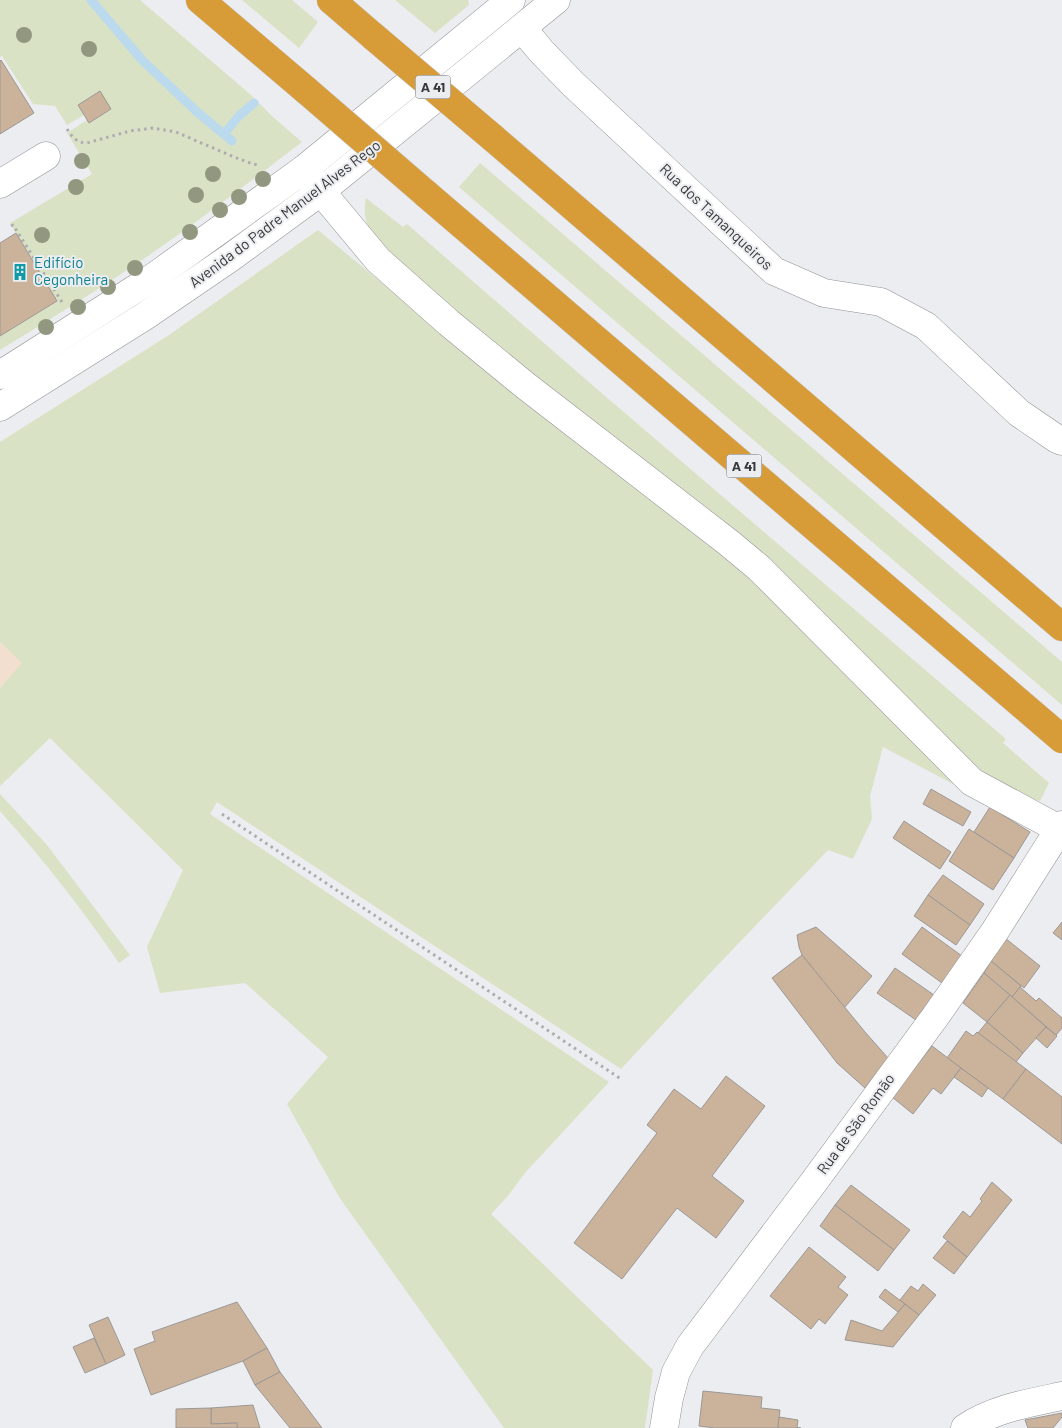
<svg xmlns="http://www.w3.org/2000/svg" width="1062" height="1428" font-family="Barlow,sans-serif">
<rect width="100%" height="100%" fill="#ecedf0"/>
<path fill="#f3dfd0" d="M 0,642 L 23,663 L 0,688 Z"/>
<g fill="#dae2c5">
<path d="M 0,0 L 140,0 L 251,95 L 274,118 L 302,142 C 251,181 199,221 145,258 C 98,290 49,320 0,350 L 0,336 L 57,301 L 10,223 L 92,174 L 67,133 L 87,120 L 90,123 L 111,109 L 99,91 L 78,105 L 84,115 L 67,125 L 55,106 L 33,104 L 2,56 L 0,57 Z"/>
<path d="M 242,0 L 292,0 L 318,22 L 299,48 Z"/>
<path d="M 395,0 L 468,0 L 469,5 L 435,33 Z"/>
<path d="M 480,163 L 1062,662 L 1062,705 L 459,187 Z"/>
<path d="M 366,198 L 403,227 L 407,224 L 598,390 L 1006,739 L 1003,743 L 1049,783 L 1040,801 L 1030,798 L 986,779 L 393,263 C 377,241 360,227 366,198 Z"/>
<path d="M 318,230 L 413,309 L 749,573 L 957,786 L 883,747 L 870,796 L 872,819 L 853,859 L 828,850 L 714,969 L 621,1069 L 217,802 L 210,814 L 609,1082 L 525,1173 L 507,1197 L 491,1214 L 653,1370 L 645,1428 L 504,1428 L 339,1197 L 287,1104 L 328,1057 L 245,983 L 160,993 L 147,947 L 183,870 L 50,738 L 0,786 L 0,688 L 22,663 L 0,642 L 0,442 L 169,335 Z"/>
<path d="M 0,794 L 47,845 L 130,955 L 119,963 C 83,910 43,859 0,811 Z"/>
</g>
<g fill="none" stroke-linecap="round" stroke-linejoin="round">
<g stroke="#bbdaee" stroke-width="9">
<path d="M 91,0 L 142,60 L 196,111 L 232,141"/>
<path d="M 224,134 L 238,117 L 254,103"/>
</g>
</g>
<g fill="#cbb29b" stroke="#9b9896">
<path d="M 1,60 L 34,113 L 0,134 L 0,61 Z"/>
<path d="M 100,91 L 111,109 L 89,123 L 78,105 Z"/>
<path d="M 16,233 L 57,301 L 0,336 L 0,243 Z"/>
<path d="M 931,789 L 971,812 L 963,826 L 923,804 Z"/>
<path d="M 990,807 L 1030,832 L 1014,858 L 974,832 Z"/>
<path d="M 904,821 L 951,852 L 940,869 L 893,838 Z"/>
<path d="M 969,829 L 1014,858 L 993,890 L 949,861 Z"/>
<path d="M 943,875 L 984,904 L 970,925 L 928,895 Z"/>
<path d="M 928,895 L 970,925 L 956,945 L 914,916 Z"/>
<path d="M 1062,922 L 1062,940 L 1053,933 Z"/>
<path d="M 816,927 L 872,976 L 844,1008 L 802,955 L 799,947 L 797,935 Z"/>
<path d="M 922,927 L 962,956 L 942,983 L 902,954 Z"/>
<path d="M 1005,938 L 1040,966 L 1024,988 L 991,961 Z"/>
<path d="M 802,955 L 865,1032 L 888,1058 L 865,1088 L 837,1063 L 772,978 Z"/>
<path d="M 991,961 L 1021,986 L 1012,997 L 984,973 Z"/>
<path d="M 895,968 L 934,995 L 916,1020 L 877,993 Z"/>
<path d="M 984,973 L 1010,995 L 987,1022 L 963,1003 Z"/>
<path d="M 1020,987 L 1036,1001 L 1039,998 L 1062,1018 L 1062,1028 L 1056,1035 L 1012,997 Z"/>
<path d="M 1010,995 L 1046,1027 L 1023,1053 L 987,1022 Z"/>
<path d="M 987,1022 L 1023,1053 L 1016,1062 L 978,1033 Z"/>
<path d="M 1046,1027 L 1057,1036 L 1047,1048 L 1036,1038 Z"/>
<path d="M 966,1031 L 973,1036 L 977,1032 L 1026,1069 L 1003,1099 L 947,1058 Z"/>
<path d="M 932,1046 L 961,1068 L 941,1094 L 933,1088 L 913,1114 L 892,1097 Z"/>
<path d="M 961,1068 L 988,1088 L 982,1097 L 954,1077 Z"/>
<path d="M 1026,1069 L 1062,1097 L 1062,1144 L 1003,1099 Z"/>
<path d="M 726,1076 L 765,1106 L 712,1176 L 744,1201 L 716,1238 L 677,1208 L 622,1279 L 574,1243 L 657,1133 L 647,1125 L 674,1089 L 701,1109 Z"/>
<path d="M 992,1182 L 1012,1200 L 967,1257 L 943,1237 L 963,1211 L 970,1217 L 982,1201 L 980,1199 Z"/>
<path d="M 851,1185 L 910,1230 L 894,1250 L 835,1205 Z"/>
<path d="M 835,1205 L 894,1250 L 878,1271 L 820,1226 Z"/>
<path d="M 947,1241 L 967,1257 L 954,1274 L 933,1258 Z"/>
<path d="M 809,1247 L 846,1277 L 838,1287 L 848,1295 L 825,1324 L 819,1319 L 811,1329 L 770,1296 Z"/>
<path d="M 923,1284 L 936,1295 L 919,1315 L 900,1300 L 911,1286 L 918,1291 Z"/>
<path d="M 885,1289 L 905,1304 L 898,1312 L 879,1297 Z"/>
<path d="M 237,1302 L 267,1348 L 243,1361 L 151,1395 L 134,1349 L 155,1341 L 152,1332 Z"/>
<path d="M 905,1304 L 919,1315 L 893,1347 L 845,1340 L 851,1320 L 882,1331 Z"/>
<path d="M 108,1317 L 125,1355 L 106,1364 L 89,1325 Z"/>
<path d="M 94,1338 L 106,1364 L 85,1373 L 73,1347 Z"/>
<path d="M 267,1348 L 280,1372 L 255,1385 L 243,1361 Z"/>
<path d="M 280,1372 L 322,1428 L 290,1428 L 255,1385 Z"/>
<path d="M 703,1391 L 762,1397 L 761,1408 L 780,1410 L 778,1428 L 715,1428 L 699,1426 Z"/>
<path d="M 253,1405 L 260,1428 L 237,1428 L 237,1423 L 211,1424 L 211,1408 Z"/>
<path d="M 211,1408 L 211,1424 L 237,1423 L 237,1428 L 176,1428 L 176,1409 Z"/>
<path d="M 1062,1413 L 1062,1417 L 1053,1428 L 1028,1428 L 1025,1420 Z"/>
<path d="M 779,1417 L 798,1420 L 797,1427 L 801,1428 L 778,1428 Z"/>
</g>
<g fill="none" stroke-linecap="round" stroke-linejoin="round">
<g stroke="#929295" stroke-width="29">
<g id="street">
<path d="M 522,28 L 541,51 L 573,84 L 774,271 L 824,293 L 881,302 L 926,326 L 1019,413 L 1057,439 L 1062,441"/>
<path d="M 303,170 L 378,260 L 449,323 L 526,386 L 729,543 L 759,568 L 972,782 L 1059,829"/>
<path d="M 0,184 L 46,156"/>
<path d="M 664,1428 L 669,1398 L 676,1372 L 690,1346 L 813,1183 L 935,1017 L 995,931 L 1062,825"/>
<path d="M 965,1428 C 993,1409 1029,1403 1062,1396"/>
</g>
</g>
<g stroke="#929295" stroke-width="29">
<g id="secondary">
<path d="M 0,375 L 151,279 L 303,170 L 511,0"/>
<path d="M 0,407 L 145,316 L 230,258 L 320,192 L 556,0"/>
</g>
</g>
<g stroke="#cbcbcc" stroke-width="29">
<g id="highway">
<path d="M 200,0 L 307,91"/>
<path d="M 331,0 L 374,37"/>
<path d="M 493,138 L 1062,627"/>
<path d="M 425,193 L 1062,739"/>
</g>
</g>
<g stroke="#acadaf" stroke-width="3" stroke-dasharray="2.5 4" stroke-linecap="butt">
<path d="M 67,129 C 72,137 77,143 87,143 L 130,131 L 153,128 L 176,132 L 234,157 L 253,164 L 259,165"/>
<path d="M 11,226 L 13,225 L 62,302"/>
<path d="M 222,814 L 621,1079"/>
</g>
<use href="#street" stroke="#fff" stroke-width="28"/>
<use href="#secondary" stroke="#fff" stroke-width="28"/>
<use href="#highway" stroke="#d79b38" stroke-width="28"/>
<g stroke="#cbcbcc" stroke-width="29" stroke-linecap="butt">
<g id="highway-bridge">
<path d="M 374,37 L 493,138"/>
<path d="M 307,91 L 425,193"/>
</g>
</g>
<use href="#highway-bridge" stroke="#d79b38" stroke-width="28"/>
</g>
<g fill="#92987f">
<circle cx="24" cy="35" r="8"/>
<circle cx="89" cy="49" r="8"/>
<circle cx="82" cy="161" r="8"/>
<circle cx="213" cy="174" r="8"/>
<circle cx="263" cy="179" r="8"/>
<circle cx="76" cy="187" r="8"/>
<circle cx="196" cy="195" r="8"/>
<circle cx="239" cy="197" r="8"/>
<circle cx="220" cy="210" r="8"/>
<circle cx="190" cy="232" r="8"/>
<circle cx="42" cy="235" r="8"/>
<circle cx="135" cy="268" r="8"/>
<circle cx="108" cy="287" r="8"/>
<circle cx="78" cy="307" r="8"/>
<circle cx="46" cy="327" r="8"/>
</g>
<defs>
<g id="building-bare" transform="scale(1.35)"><path d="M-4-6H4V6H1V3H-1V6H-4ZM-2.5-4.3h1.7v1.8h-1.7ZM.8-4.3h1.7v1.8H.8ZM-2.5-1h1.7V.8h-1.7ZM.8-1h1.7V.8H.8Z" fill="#0f9aa8" stroke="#ecedf0" stroke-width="2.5" paint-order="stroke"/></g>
</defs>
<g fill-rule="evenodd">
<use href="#building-bare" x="20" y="272"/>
</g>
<g text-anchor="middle" stroke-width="4" stroke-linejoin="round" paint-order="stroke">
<g fill="#ecedf0" stroke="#6e6e70" stroke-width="1">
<rect x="415.5" y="75.5" width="35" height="23" rx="4"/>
<rect x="726.5" y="454.5" width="35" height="23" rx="4"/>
</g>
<g font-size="14" font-weight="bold" fill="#383839">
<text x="433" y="92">A 41</text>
<text x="744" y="471">A 41</text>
</g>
<g font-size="15" fill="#383839" stroke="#ecedf0">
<text transform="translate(285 214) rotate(-37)" y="5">Avenida do Padre Manuel Alves Rego</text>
<text transform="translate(716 217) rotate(43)" y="5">Rua dos Tamanqueiros</text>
<text transform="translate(856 1124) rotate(-54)" y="5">Rua de São Romão</text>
</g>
<g font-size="15" fill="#0d838f" stroke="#ecedf0" text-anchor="start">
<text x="34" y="268">Edifício<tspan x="34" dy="17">Cegonheira</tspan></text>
</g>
</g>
</svg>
